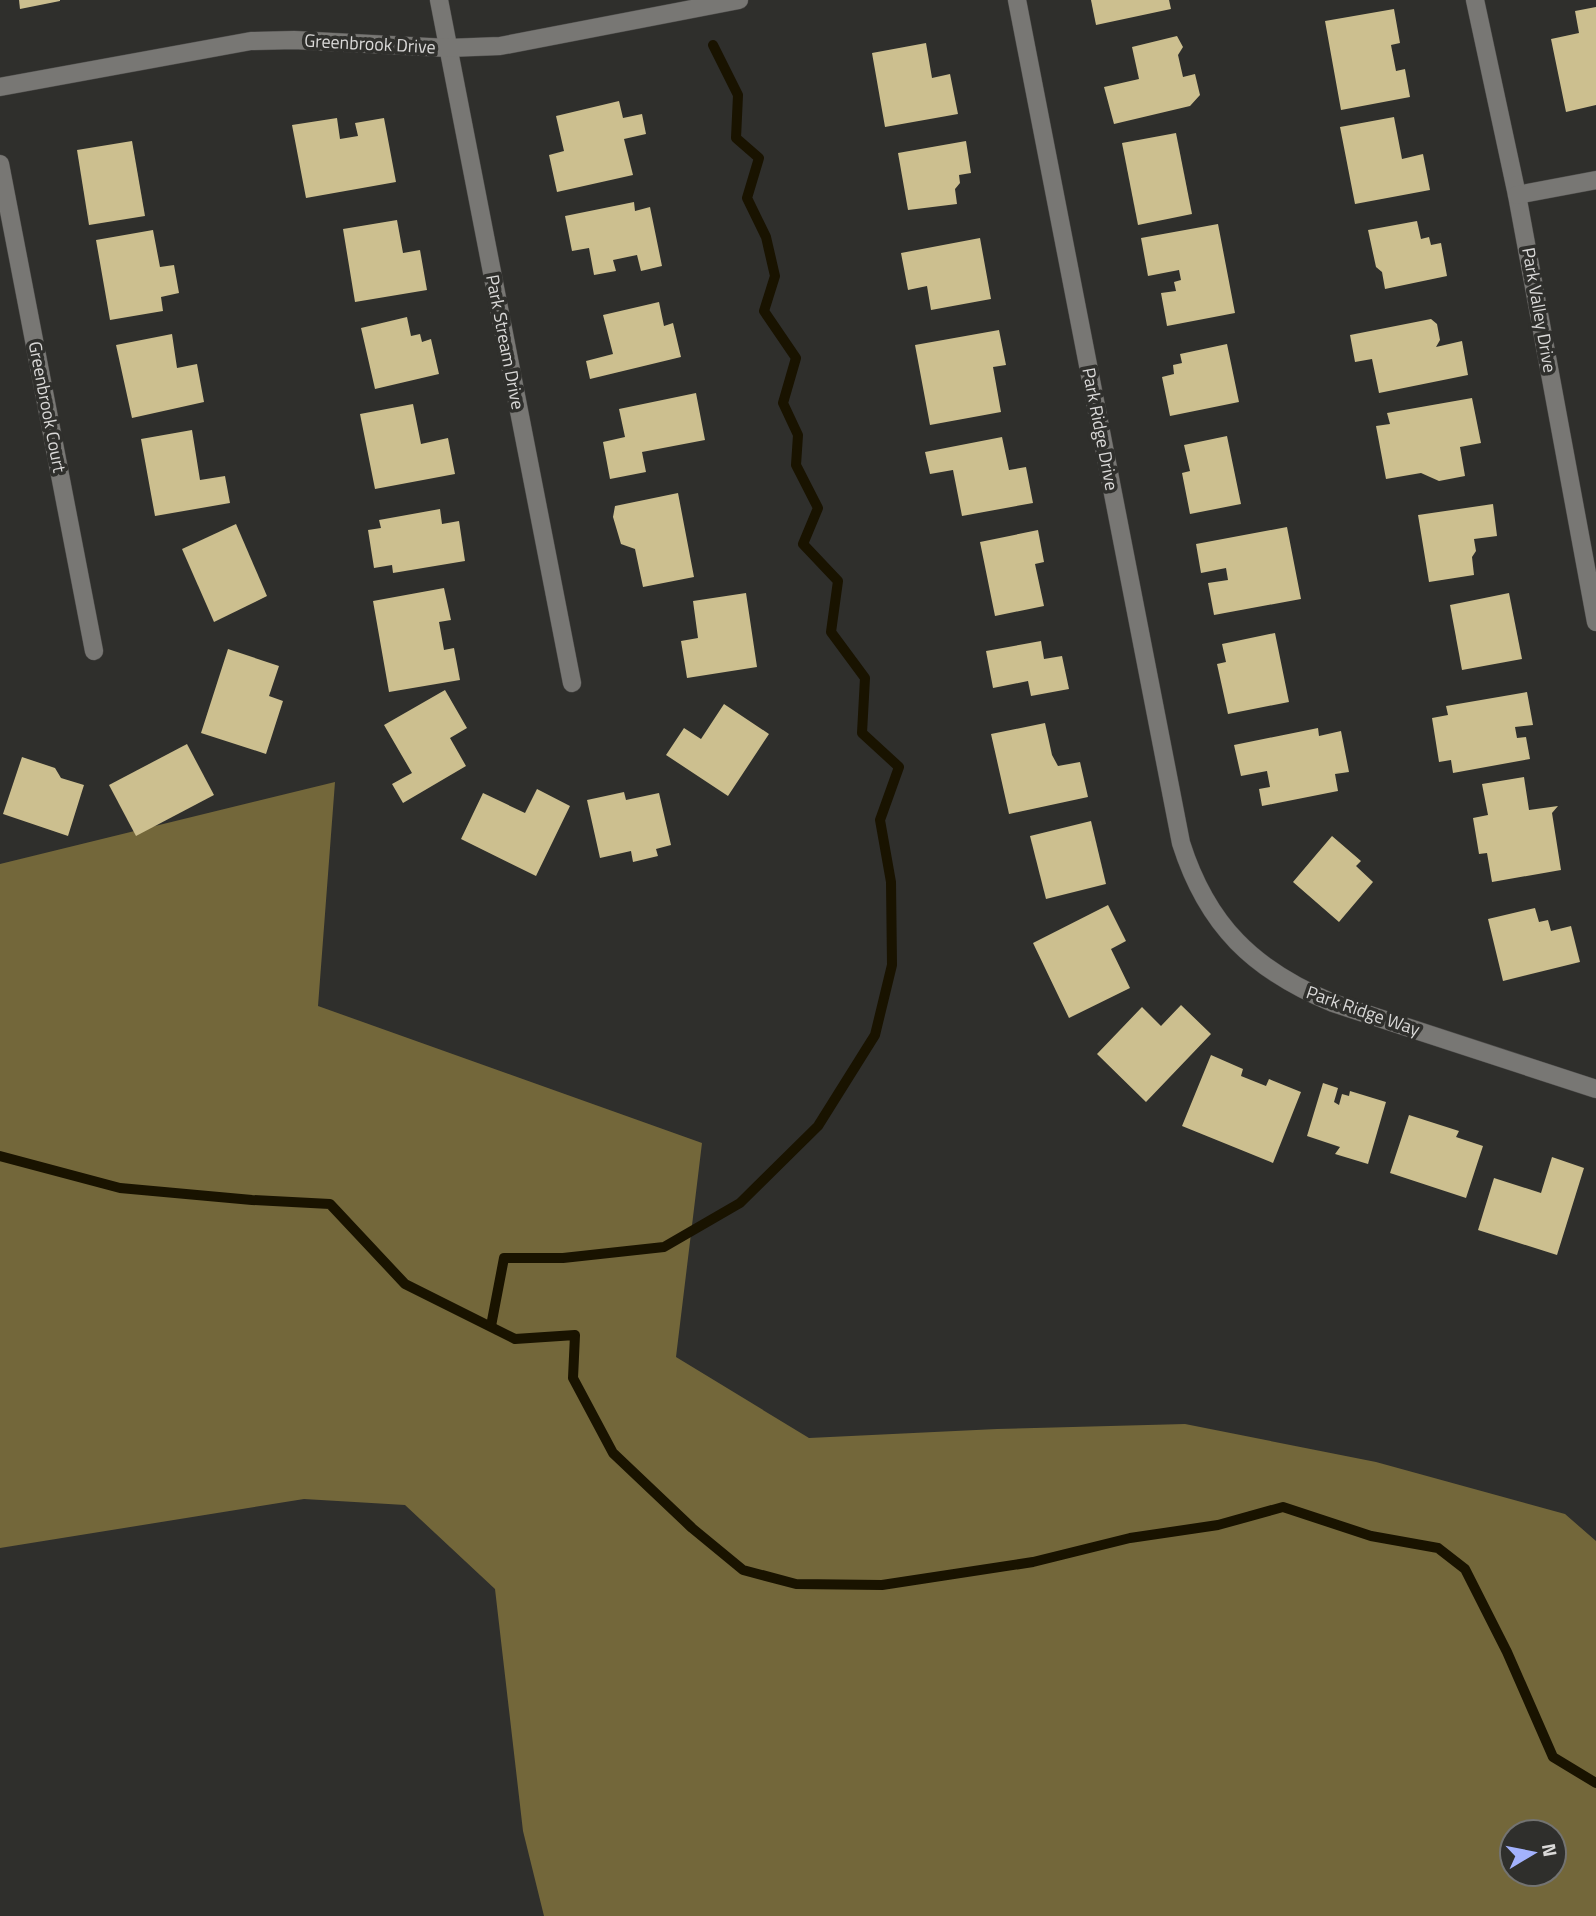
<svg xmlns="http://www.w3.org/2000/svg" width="1596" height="1916" font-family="'Titillium Web',sans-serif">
<rect width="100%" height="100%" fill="#2f2f2c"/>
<path fill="#73673a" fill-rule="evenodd" d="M 335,782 L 318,1006 L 702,1143 L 676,1357 L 809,1438 L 997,1429 L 1185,1424 L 1376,1462 L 1565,1514 L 1596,1541 L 1596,1916 L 544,1916 L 523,1831 L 495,1589 L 405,1505 L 304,1499 L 0,1548 L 0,864 ZM 1512,1832 L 1554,1832 L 1554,1874 L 1512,1874 Z"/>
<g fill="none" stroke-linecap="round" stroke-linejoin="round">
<g stroke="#191300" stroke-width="10">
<path d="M 0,1156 L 120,1188 L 252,1200 L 330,1204 L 405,1284 L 515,1339 L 575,1335 L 573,1378 L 613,1453 L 692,1528 L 743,1570 L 796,1584 L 882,1585 L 1033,1562 L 1130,1538 L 1218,1525 L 1283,1507 L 1371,1536 L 1438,1548 L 1465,1569 L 1507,1652 L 1553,1757 L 1596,1783"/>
<path d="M 491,1326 L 504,1258 L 563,1258 L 664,1247 L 740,1203 L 818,1126 L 875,1035 L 892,965 L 891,882 L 880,820 L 899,767 L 862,733 L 865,678 L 831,632 L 838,581 L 803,544 L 818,508 L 796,465 L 798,435 L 783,403 L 796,358 L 764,311 L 775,276 L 766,237 L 747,198 L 759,158 L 736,138 L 738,95 L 713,45"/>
</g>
</g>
<g fill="#ccbf8f">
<path d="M 19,0 L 60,0 L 60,1 L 20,9 Z"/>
<path d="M 1091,0 L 1169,0 L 1171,9 L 1096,25 Z"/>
<path d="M 1596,7 L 1596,105 L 1566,112 L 1551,39 L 1579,33 L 1575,11 Z"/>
<path d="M 1394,9 L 1400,43 L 1391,45 L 1396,71 L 1405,69 L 1410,97 L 1341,110 L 1325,21 Z"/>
<path d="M 1177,36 L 1183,47 L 1178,55 L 1183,77 L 1195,74 L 1200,95 L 1190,106 L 1114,124 L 1104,87 L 1139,79 L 1132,47 Z"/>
<path d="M 926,43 L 932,78 L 950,74 L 958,114 L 885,127 L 872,53 Z"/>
<path d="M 619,101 L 623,118 L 642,114 L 646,134 L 624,139 L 633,175 L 557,192 L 549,155 L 564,151 L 556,116 Z"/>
<path d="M 1394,117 L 1402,159 L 1423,154 L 1430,190 L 1355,204 L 1340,127 Z"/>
<path d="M 337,118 L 340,139 L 358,136 L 355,123 L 384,118 L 396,182 L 306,198 L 292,125 Z"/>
<path d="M 1176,133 L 1192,214 L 1138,225 L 1122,143 Z"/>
<path d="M 132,141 L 145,216 L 89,225 L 77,150 Z"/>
<path d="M 966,141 L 971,173 L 959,175 L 960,183 L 955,189 L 957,204 L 908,210 L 898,153 Z"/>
<path d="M 634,202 L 635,211 L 650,207 L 662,266 L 641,271 L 637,255 L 613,260 L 616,271 L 594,275 L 589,248 L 572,251 L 565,216 Z"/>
<path d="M 397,220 L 403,253 L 420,250 L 427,290 L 355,302 L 343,229 Z"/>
<path d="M 1417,221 L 1421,239 L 1429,237 L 1431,245 L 1441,243 L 1447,276 L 1385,289 L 1382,272 L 1376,267 L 1368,230 Z"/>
<path d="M 1218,224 L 1235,313 L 1167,326 L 1161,293 L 1176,291 L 1174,282 L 1181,280 L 1179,270 L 1148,276 L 1141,238 Z"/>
<path d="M 153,230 L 160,267 L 174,265 L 179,293 L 161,297 L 163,311 L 110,320 L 96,240 Z"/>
<path d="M 980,238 L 991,299 L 931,310 L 927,286 L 908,290 L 901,253 Z"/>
<path d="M 659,302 L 664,326 L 673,323 L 681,357 L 590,379 L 586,361 L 613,354 L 603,315 Z"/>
<path d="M 407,317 L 411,336 L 420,334 L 422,342 L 431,339 L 439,374 L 375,389 L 361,328 Z"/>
<path d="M 1431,319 L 1437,324 L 1440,340 L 1436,347 L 1462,341 L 1468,375 L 1379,393 L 1372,359 L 1355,362 L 1350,335 Z"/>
<path d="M 999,330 L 1006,365 L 993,367 L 1001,412 L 930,425 L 915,345 Z"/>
<path d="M 172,334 L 177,368 L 197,364 L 204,402 L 132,418 L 116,345 Z"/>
<path d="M 1227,344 L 1239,402 L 1170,416 L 1162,377 L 1174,374 L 1173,365 L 1182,363 L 1180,354 Z"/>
<path d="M 696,393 L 705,440 L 642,452 L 646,472 L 610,479 L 603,442 L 625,437 L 619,409 Z"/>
<path d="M 1472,398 L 1481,443 L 1460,447 L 1465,476 L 1439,481 L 1421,473 L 1386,479 L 1376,426 L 1390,424 L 1387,413 Z"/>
<path d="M 413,404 L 421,444 L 448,438 L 455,474 L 375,489 L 360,414 Z"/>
<path d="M 192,430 L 200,480 L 225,476 L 230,503 L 155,516 L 141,439 Z"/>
<path d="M 1227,436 L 1241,504 L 1190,514 L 1182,473 L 1190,471 L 1184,445 Z"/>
<path d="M 1002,437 L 1009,470 L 1026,467 L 1033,503 L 962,516 L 953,470 L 930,474 L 925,452 Z"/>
<path d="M 678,493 L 694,577 L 643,587 L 635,549 L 621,544 L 613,517 L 615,506 Z"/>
<path d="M 1493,504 L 1497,536 L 1474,539 L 1476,551 L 1472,557 L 1474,575 L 1429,582 L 1418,515 Z"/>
<path d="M 440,509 L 442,524 L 459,521 L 465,561 L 393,573 L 392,565 L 374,568 L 368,530 L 381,528 L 379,520 Z"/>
<path d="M 236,524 L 267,596 L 214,622 L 182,549 Z"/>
<path d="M 1287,527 L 1301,599 L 1214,615 L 1208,583 L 1228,580 L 1226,568 L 1201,573 L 1196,544 Z"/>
<path d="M 1038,530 L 1044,562 L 1035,564 L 1044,606 L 995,616 L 980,542 Z"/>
<path d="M 444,588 L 451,620 L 439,622 L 444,650 L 454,648 L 460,680 L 389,692 L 373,601 Z"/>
<path d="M 746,593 L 757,667 L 687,678 L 681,641 L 698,638 L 693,601 Z"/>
<path d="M 1509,593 L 1522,659 L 1462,670 L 1450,605 Z"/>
<path d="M 1275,633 L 1289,702 L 1228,714 L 1217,664 L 1226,662 L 1222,644 Z"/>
<path d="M 1041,641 L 1044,659 L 1062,656 L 1069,689 L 1031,696 L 1028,681 L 993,688 L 986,651 Z"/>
<path d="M 228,649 L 279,666 L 269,696 L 283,701 L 266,754 L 201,733 Z"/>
<path d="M 445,690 L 467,728 L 450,738 L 466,766 L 403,803 L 392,784 L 412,773 L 384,725 Z"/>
<path d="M 1527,692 L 1533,725 L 1515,727 L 1517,738 L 1526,737 L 1530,759 L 1453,773 L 1451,760 L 1439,762 L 1432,718 L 1448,715 L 1446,706 Z"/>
<path d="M 724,704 L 769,734 L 728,796 L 666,755 L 684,728 L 701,739 Z"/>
<path d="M 1045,723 L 1052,755 L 1058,766 L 1080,762 L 1088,797 L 1009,814 L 991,734 Z"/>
<path d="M 1318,728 L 1319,736 L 1341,731 L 1349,772 L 1335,774 L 1338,791 L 1262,806 L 1259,789 L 1270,787 L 1267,771 L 1241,776 L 1234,745 Z"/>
<path d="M 187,744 L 214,795 L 136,836 L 109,785 Z"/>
<path d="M 22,757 L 55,768 L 61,778 L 84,785 L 68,836 L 3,814 Z"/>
<path d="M 1524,777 L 1529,810 L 1558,806 L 1552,813 L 1561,870 L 1492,882 L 1487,853 L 1479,854 L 1473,818 L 1488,815 L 1482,784 Z"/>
<path d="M 537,789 L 570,806 L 536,876 L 461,839 L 483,793 L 525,813 Z"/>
<path d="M 624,792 L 626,800 L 659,793 L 671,845 L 656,849 L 658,856 L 633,862 L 631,851 L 600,858 L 587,800 Z"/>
<path d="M 1091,821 L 1106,884 L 1046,899 L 1030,836 Z"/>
<path d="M 1332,836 L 1361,861 L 1356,866 L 1373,882 L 1339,922 L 1293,882 Z"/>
<path d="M 1108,905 L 1126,941 L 1111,949 L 1130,988 L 1069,1018 L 1033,943 Z"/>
<path d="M 1535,908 L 1539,922 L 1548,920 L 1551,931 L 1571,926 L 1580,962 L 1503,981 L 1488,919 Z"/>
<path d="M 1181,1005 L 1211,1034 L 1146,1102 L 1097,1054 L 1142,1007 L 1161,1026 Z"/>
<path d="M 1211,1055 L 1243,1069 L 1241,1076 L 1266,1086 L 1269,1079 L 1301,1092 L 1273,1163 L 1182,1126 Z"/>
<path d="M 1323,1083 L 1338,1088 L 1334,1102 L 1339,1105 L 1342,1094 L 1349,1096 L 1350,1091 L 1386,1102 L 1368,1164 L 1335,1154 L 1340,1147 L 1307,1136 Z"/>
<path d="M 1409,1115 L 1459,1131 L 1456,1137 L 1483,1146 L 1466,1198 L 1390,1173 Z"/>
<path d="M 1552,1157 L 1584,1168 L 1557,1255 L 1478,1230 L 1494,1178 L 1541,1193 Z"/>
</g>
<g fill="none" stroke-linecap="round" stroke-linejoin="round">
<g stroke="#4e4d4b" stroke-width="19">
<g id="minor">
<path d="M 439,0 L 572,683"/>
<path d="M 1017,0 L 1181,843 C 1207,925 1253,970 1333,1003 L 1596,1089"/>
<path d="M 1475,0 L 1517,195 L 1596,622"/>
<path d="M 0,87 L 251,41 L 294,40 L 448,48 L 500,46 L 739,0"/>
<path d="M 0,164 L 94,651"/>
<path d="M 1517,195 L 1596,180"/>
</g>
</g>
<use href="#minor" stroke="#787774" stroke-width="18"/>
</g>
<g text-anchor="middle" stroke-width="7" stroke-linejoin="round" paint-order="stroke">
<g font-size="18" fill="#dad9d8" stroke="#2f2f2c">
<text transform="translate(370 44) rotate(3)" y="6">Greenbrook Drive</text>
<text transform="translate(1539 310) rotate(80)" y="6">Park Valley Drive</text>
<text transform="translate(505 342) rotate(79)" y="6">Park Stream Drive</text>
<text transform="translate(47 407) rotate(79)" y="6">Greenbrook Court</text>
<text transform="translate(1100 429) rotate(79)" y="6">Park Ridge Drive</text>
<text transform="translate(1363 1011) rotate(19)" y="6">Park Ridge Way</text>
</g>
</g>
<g transform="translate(1533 1853) rotate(80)"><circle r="33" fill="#2f2f2c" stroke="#737371" stroke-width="2"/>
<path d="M0-5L12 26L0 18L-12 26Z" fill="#a3b2fd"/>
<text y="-10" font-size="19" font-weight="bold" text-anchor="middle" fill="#dad9d8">N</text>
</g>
</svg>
